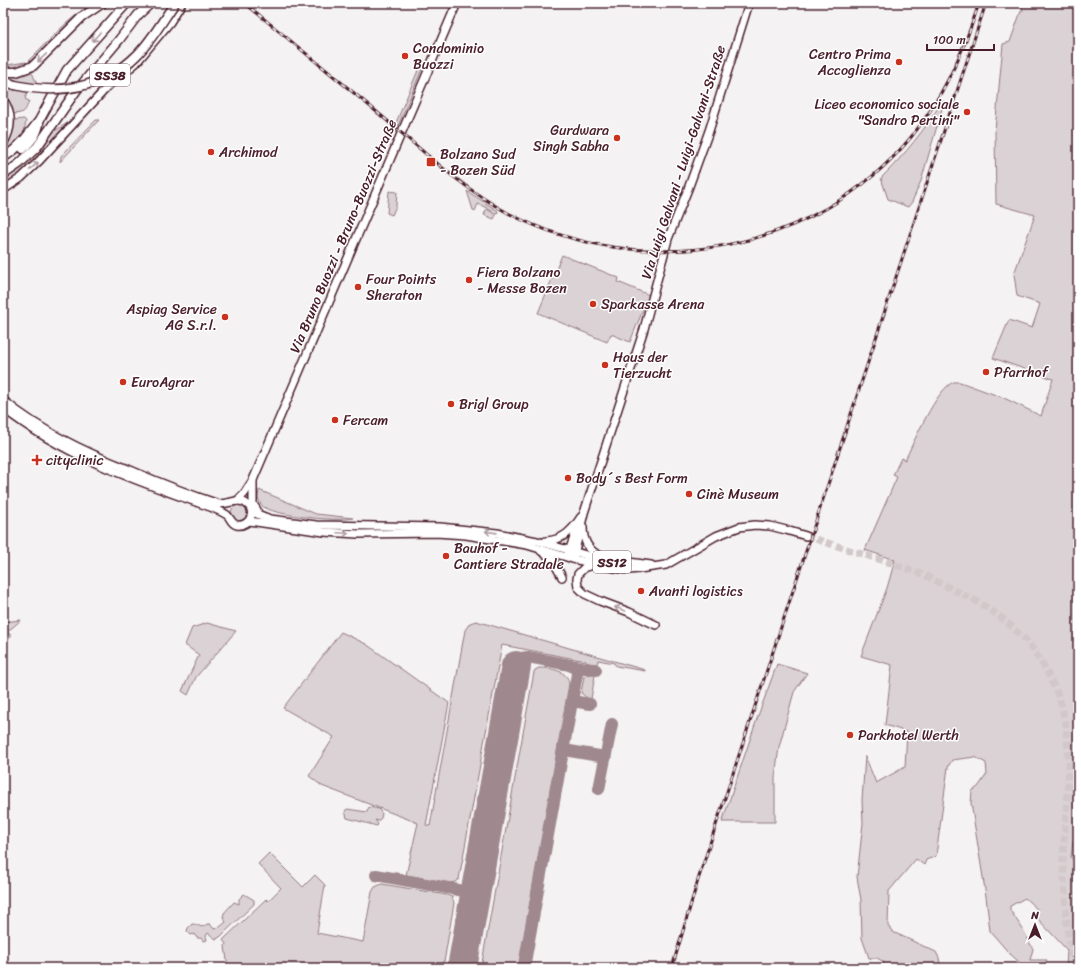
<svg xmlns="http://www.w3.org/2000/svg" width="1081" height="971" font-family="Sriracha,sans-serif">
<rect width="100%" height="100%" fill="#f4f2f2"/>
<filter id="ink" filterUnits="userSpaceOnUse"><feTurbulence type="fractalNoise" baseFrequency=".025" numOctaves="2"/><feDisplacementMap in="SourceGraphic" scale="8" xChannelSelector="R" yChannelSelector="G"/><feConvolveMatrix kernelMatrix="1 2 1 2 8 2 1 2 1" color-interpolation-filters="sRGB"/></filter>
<g filter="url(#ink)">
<g fill="#dbd2d5" stroke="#927880">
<path d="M 93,3 L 98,3 L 28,67 L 3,70 L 3,63 L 7,65 L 26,62 L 28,65 L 31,63 L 29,60 C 49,40 69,18 93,3 Z"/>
<path d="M 1018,3 L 1078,3 L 1078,831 L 1077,837 L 1073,841 L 1071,858 L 1078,862 L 1078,968 L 1066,968 L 1067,950 L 1037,918 L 1037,909 L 1025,898 L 1010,906 L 1010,910 L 1022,928 L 1033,949 L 1030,960 L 1047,960 L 1042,968 L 1026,968 L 1009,953 L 990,931 L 986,896 L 971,803 L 972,791 L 978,787 L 987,774 L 986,763 L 975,757 L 952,760 L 948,767 L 936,856 L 926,860 L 924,865 L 916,859 L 889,891 L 888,926 L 893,932 L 936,952 L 939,958 L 941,968 L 884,968 L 884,962 L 877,958 L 869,958 L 862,938 L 861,900 L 857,877 L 863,823 L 862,800 L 865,756 L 876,783 L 905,767 L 907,732 L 885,725 L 892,665 L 861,656 L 887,588 L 895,560 L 865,550 L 897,477 L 893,475 L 901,458 L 905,460 C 913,444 937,387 954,382 C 956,382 958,382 960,382 L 1004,398 L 1041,416 L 1053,379 L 993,358 L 1009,320 L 1032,328 L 1040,304 L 1017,296 L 1014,274 L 1035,215 L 996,204 L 995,130 L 1003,44 L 1010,42 L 1021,11 L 1023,11 L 1022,7 Z"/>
<path d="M 419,68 L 422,69 L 398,126 L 395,125 Z"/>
<path d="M 31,70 L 36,82 L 35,85 L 3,78 L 3,74 Z"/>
<path d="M 3,83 L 28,90 L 25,99 L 29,101 C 25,112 25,113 13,114 L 7,100 L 3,95 Z"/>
<path d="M 942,101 L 944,102 L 921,181 L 912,202 L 908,207 L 888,199 L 881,178 C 905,154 925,130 942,101 Z"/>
<path d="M 24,119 L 26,121 L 23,138 L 3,154 L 3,145 L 13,120 Z"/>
<path d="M 74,119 L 19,177 L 3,187 L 3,177 L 46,140 L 53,132 Z"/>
<path d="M 96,120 L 99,120 L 60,162 L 61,156 Z"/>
<path d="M 389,191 L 397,192 L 396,206 L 392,215 L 387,213 Z"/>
<path d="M 467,191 L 498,211 L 497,214 L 489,209 L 488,210 L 496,215 L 494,219 L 484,215 L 487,208 L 478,204 L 475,211 L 473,210 Z"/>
<path d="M 562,255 L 619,278 L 618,282 L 649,295 L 630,342 L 611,334 L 607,342 L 538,313 Z"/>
<path d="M 259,490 L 316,514 L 353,518 C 338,522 272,516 261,505 L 258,498 Z"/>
<circle cx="239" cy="513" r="8"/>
<path d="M 21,620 L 7,632 L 12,636 L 3,644 L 3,622 Z"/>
<path d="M 476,621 L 645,670 L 645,671 L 616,666 L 614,663 L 598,660 L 597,664 L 586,663 L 586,661 L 502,645 L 459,879 L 455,882 L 450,883 L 406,875 L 418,823 L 322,786 L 309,776 L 334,737 L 283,708 L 341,632 L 366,644 L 449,703 L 426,825 L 430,826 L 465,630 L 470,623 Z"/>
<path d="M 207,623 L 236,631 L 196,677 L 188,695 L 182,691 L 199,655 L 185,645 L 192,628 Z"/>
<path d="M 777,664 L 807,673 L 794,692 L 779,747 L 775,777 L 775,822 L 722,822 L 758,716 Z"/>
<path d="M 539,668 C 551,668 568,670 569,684 L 518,968 L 481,968 L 534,672 L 535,670 Z"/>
<path d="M 592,674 L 595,675 L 591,699 L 587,698 L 581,693 L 584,676 Z"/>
<path d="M 369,807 L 379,809 L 382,814 L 381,818 L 378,821 L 375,820 L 378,824 L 377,826 L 347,818 L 345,811 L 347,809 L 367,812 Z"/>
<path d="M 269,853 L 303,887 L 315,875 L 325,885 L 317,933 L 363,942 L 372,892 L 375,887 L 382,884 L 447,895 L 452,897 L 454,903 L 443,968 L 228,968 L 225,946 L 226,944 L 223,940 L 266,899 L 268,901 L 281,888 L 258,864 Z"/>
<path d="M 244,894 L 254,900 L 254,904 L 220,937 L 216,939 L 208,933 L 206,936 L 207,940 L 203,941 L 201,938 L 197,938 L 194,934 L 191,935 L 187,931 L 188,928 L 192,924 C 199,924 201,930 207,924 L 210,924 L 214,929 L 220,927 L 226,922 L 223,917 L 224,913 L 234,902 L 239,904 L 239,899 Z"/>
</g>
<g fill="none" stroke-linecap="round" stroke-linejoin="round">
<g stroke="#9f888e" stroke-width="12">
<path d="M 516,666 C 518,660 522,657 528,657 L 596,670"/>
<path d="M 572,701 L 590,704"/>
<path d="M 564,750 L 605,757"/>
<path d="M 599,789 L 612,724"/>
<path d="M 376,875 L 475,893"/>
<path d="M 524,968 L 577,674 L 576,669 L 570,665"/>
</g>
<path stroke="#9f888e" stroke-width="30" d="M 462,968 L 516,666"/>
<path stroke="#d2c8ca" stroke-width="7" stroke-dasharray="7 3.5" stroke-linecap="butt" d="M 806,536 L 918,572 L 978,602 L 1002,618 L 1027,641 L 1044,666 L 1059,697 L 1066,724 L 1069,767 L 1063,858 L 1066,914 L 1073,968"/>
<g stroke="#4a1f2b" stroke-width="10">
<g id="major">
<path d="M 3,190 L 21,178 L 39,161 L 110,84 L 136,63 L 170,22 L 182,3"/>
<path d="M 3,400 C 41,431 83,451 128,469 C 158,482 188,494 219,504 C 226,504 230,502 237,501 C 245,500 254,508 251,516 C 250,522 243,526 237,525 C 231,524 231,518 227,515 C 223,512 217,510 213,508 C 140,482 65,457 3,408"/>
<path d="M 253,482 L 253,504 L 257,510"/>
<path d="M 237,501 L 244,494 L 253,480 L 457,3"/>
<path d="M 252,512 L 270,519 L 316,525 L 440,527 L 497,533 L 537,541 L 607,561 L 625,565"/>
<path d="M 249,521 L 324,532 L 358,534 L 436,533 L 466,535 L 527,545 L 573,559 L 615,568 L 629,570 L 639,569 L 666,565 L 716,536 L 739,527 L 755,525 L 770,526 L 786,530 L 806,536"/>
<path d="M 583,527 C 583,541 588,551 601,556"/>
<path d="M 546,541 C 563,540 572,531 581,517"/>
<path d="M 541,551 L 552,559 L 562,577"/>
<path d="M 568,554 L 576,532"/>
<path d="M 573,559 L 584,513 L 644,329 L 668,239 L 688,189 L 709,131 L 749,3"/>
<path d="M 621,561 L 651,565"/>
<path d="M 595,565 L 585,567 L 578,574 L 577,579 L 578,587 L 585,594 L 600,601 L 629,612 L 656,625"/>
</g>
</g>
<g stroke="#4a1f2b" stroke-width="11">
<g id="highway">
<path d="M 3,72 L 16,72 L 33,66 L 82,17 L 103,3"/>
<path d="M 3,81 L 15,85"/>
<path d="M 3,100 C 12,114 12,128 3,143"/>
<path d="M 23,149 C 31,141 37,135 39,124"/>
<path d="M 3,158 L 14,150 L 24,140 L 39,121 L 67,70 L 127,3"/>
<path d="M 3,175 L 19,164 L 37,147 L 76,91 L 119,40 L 138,15 L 151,3"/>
</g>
</g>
<use href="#major" stroke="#fff" stroke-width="7"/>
<use href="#highway" stroke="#fff" stroke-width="8"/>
<g stroke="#4a1f2b" stroke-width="3">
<g id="rail">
<path d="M 245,3 C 289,40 334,76 378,113 C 420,148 460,187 508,213 C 642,283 815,255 912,136 C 944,96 964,51 979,3"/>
<path d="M 672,968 L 698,880 L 986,3"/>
</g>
</g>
<use href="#rail" stroke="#fff" stroke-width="1.5" stroke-dasharray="4.5" stroke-linecap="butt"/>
<g stroke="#4a1f2b" stroke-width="11" stroke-linecap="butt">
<path id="highway-bridge" d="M 15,85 C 60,95 104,88 137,55 C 152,40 163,20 175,3"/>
</g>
<use href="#highway-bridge" stroke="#fff" stroke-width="8"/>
</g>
<defs><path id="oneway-shaft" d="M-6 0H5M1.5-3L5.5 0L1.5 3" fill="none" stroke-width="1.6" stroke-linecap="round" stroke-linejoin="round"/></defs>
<g stroke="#ae9aa0">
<use href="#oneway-shaft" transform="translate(96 37) rotate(131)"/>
<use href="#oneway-shaft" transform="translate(42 58) rotate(136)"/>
<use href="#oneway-shaft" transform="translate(34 166) rotate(-43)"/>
<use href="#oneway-shaft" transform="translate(491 532) rotate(-172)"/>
<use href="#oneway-shaft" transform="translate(343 533) rotate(3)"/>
<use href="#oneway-shaft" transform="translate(620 609) rotate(-160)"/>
</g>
</g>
<g fill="#c8321e" stroke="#fff" stroke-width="1.5">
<circle cx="405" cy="56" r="4"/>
<circle cx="899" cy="62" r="4"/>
<circle cx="967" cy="112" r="4"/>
<circle cx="617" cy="138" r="4"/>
<circle cx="211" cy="152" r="4"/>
<rect x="426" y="157" width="10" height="10" rx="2"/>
<circle cx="469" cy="280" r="4"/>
<circle cx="358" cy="287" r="4"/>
<circle cx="593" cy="304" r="4"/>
<circle cx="225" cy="317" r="4"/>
<circle cx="605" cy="365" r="4"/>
<circle cx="986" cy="372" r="4"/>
<circle cx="123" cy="382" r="4"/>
<circle cx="451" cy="404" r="4"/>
<circle cx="335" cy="420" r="4"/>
<path d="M35 454h4v4h4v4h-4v4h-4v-4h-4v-4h4z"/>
<circle cx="568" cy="478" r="4"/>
<circle cx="689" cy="494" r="4"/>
<circle cx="446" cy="556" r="4"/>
<circle cx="641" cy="591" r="4"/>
<circle cx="850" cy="735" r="4"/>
</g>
<g text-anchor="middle" stroke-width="3" stroke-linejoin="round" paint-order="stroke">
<g fill="#fff" stroke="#80626b" stroke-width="1">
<rect x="90" y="64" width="40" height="22" rx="3"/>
<rect x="593" y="551" width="38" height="22" rx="3"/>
</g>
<g font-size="13" font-weight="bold" fill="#4a1f2b">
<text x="110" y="80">SS38</text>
<text x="612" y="567">SS12</text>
</g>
<g font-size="14" fill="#4a1f2b" stroke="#fff" text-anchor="start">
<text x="413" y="53">Condominio<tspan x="413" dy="16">Buozzi</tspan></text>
<text x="891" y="59" text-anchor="end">Centro Prima<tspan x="891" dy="16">Accoglienza</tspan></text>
<text x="959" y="109" text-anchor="end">Liceo economico sociale<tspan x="959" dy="16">"Sandro Pertini"</tspan></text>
<text x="609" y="135" text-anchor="end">Gurdwara<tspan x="609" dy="16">Singh Sabha</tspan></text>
<text x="219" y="157">Archimod</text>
<text x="440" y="159">Bolzano Sud<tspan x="440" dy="16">- Bozen Süd</tspan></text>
<text x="477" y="277">Fiera Bolzano<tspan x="477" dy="16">- Messe Bozen</tspan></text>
<text x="366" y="284">Four Points<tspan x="366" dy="16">Sheraton</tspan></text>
<text x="601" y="309">Sparkasse Arena</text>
<text x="217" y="314" text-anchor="end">Aspiag Service<tspan x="217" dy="16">AG S.r.l.</tspan></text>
<text x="613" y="362">Haus der<tspan x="613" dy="16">Tierzucht</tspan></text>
<text x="994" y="377">Pfarrhof</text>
<text x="131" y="387">EuroAgrar</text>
<text x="459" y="409">Brigl Group</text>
<text x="343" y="425">Fercam</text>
<text x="46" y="465">cityclinic</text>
<text x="576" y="483">Body´s Best Form</text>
<text x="697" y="499">Cinè Museum</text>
<text x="454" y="553">Bauhof -<tspan x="454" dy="16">Cantiere Stradale</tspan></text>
<text x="649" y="596">Avanti logistics</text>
<text x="858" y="740">Parkhotel Werth</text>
</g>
<g font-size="14" fill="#4a1f2b" stroke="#fff">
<text transform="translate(683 162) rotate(-72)" y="5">Via Luigi Galvani - Luigi-Galvani-Straße</text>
<text transform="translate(343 236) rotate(-67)" y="5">Via Bruno Buozzi - Bruno-Buozzi-Straße</text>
</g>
</g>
<rect width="1081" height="971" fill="none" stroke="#fff" stroke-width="16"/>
<rect x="8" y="8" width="1065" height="955" fill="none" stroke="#4a1f2b" stroke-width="1.5" filter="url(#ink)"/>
<g transform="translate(1035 925)" stroke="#ffffff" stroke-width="3" paint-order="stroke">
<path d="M0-3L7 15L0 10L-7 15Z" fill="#4a1f2b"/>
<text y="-6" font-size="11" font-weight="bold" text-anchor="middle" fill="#4a1f2b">N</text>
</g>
<path d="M927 44v6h67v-6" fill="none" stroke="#4a1f2b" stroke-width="2"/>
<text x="933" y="44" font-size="12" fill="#4a1f2b" stroke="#ffffff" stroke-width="3" paint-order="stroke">100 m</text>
</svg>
